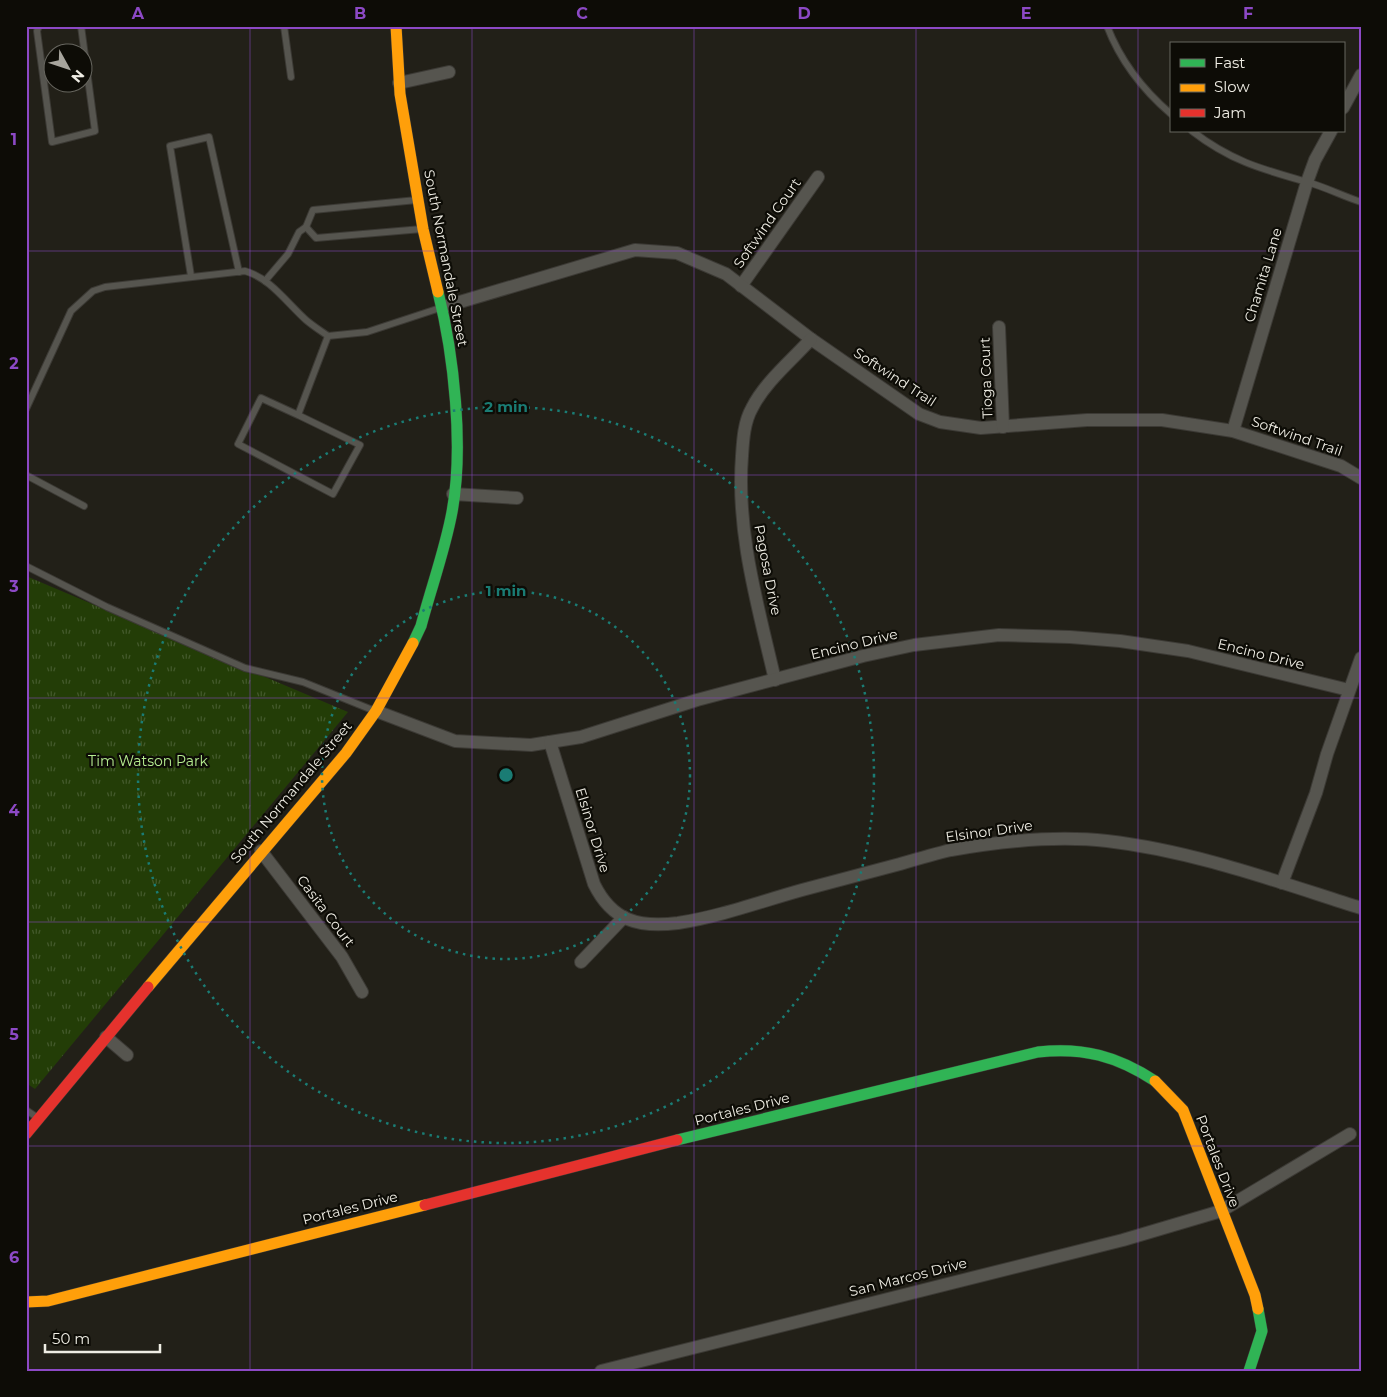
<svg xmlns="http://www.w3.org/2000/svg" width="1387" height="1397" font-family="Montserrat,sans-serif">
<defs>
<pattern id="park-tufts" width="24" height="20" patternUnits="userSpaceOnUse" patternTransform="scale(1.25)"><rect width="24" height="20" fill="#233d07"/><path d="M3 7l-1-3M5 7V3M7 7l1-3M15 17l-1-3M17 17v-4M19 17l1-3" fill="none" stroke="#43592b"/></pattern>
</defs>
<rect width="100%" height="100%" fill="#222018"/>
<path fill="url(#park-tufts)" d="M 26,576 L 348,712 L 35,1089 L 26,1083 Z"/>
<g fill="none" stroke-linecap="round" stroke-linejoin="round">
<g stroke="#3c3a35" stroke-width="8">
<g id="lane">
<path d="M 39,26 L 37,31 L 52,142 L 95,131 L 81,26"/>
<path d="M 284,26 L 291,77"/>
<path d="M 1107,26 C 1120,60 1143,90 1171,114"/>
<path d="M 1192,131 C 1231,161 1261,169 1307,182 C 1325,187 1343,196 1361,202"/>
<path d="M 306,227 L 316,238 L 422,229"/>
<path d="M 191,276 L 170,146 L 209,137 L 239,272"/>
<path d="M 265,281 L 288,254 L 299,232 L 306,227 L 313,210 L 417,200"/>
<path d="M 26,409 L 71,311 L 93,291 L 105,287 L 245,271 C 270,278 287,303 306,320 C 313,326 321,331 328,336 L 367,332 L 440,308"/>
<path d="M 298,415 L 261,398 L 238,444 L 333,494 L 360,445 L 298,415 L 328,336"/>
<path d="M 26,475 L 84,506"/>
<path d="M 26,566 L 107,607 L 245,668 L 303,682 L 375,711"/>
<path d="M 26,1110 L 38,1118"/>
</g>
</g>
<g stroke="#3c3a35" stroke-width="14">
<g id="street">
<path d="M 399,83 L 449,72"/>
<path d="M 1343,108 L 1361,75"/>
<path d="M 741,286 L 818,177"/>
<path d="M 443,307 L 635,250 L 677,253 L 726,274 L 811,339 L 919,414 L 940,422 L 981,428 L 1087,420 L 1162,420 L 1233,431 L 1341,466 L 1361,478"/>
<path d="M 999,327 L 1003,427"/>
<path d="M 1233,431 L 1307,182 L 1315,160 L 1331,131"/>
<path d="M 453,494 L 517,498"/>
<path d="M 775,680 C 758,606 736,532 742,456 C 743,440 744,422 752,408 C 765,382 792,360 811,339"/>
<path d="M 376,711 L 455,741 L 531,745 L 581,737 L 697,700 L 863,656 L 914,645 L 999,635 L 1070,637 L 1120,641 L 1188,651 L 1349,690"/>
<path d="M 550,742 L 594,884 C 612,921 639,928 678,923 C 722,916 759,902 802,890 C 835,881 867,873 900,864 C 917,859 934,854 951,850 C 1002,841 1055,835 1107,841 C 1194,851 1278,882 1361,908"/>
<path d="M 261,851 L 342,957 L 362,992"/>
<path d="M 1282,883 L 1316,793 L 1327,754 L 1361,658"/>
<path d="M 581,962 L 624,917"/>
<path d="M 106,1037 L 127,1055"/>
<path d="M 601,1371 L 1123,1240 L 1221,1211 L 1350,1134"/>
</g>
</g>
<g stroke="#3c3a35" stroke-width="12">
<g id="fast">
<path d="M 413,643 L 421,626 C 431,588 445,550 452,512 C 464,448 454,355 438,292"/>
<path d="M 677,1140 L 1038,1052 C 1083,1047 1117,1056 1155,1081"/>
<path d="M 1249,1371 L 1262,1331 L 1258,1309"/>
</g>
</g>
<g stroke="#3c3a35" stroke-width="12">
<g id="slow">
<path d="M 396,26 L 400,94 L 423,229 L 438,292"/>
<path d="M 148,987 L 346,753 L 376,711 L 413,643"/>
<path d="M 1155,1081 L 1183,1110 L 1255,1295 L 1258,1309"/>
<path d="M 26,1302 L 48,1301 L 425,1205"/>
</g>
</g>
<g stroke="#3c3a35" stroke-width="12">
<g id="jam">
<path d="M 26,1134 L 148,987"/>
<path d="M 425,1205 L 677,1140"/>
</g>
</g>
<use href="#lane" stroke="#56554f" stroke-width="6"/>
<use href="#street" stroke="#56554f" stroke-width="12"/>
<use href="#fast" stroke="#30b455" stroke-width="11"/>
<use href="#slow" stroke="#ff9f0a" stroke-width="11"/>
<use href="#jam" stroke="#e5322d" stroke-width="11"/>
</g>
<path fill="none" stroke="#8c49c5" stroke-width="1" stroke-opacity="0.55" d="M 250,26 L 250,1371M 472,26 L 472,1371M 694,26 L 694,1371M 916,26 L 916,1371M 1138,26 L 1138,1371M 26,251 L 1361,251M 26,475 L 1361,475M 26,698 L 1361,698M 26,922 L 1361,922M 26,1146 L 1361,1146"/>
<g fill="none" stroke="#1a7c74" stroke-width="2.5" stroke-dasharray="2.5 5">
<circle cx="506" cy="775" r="184"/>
<circle cx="506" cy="775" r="368"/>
</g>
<g text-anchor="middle" stroke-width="4.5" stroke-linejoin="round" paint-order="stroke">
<g font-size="14" fill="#efede4" stroke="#0d0c06">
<text transform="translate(767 223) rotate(-55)" y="5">Softwind Court</text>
<text transform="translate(446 258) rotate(79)" y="5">South Normandale Street</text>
<text transform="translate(1263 275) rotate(-73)" y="5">Chamita Lane</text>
<text transform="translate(895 377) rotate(33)" y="5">Softwind Trail</text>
<text transform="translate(986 378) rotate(-92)" y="5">Tioga Court</text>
<text transform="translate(1297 436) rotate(19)" y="5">Softwind Trail</text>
<text transform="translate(768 570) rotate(79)" y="5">Pagosa Drive</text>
<text transform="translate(854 644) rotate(-14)" y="5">Encino Drive</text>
<text transform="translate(1261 654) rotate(14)" y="5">Encino Drive</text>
<text transform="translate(291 792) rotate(-50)" y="5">South Normandale Street</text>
<text transform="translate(593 830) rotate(73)" y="5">Elsinor Drive</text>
<text transform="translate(989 831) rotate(-8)" y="5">Elsinor Drive</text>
<text transform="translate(326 911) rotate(53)" y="5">Casita Court</text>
<text transform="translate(742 1109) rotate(-14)" y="5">Portales Drive</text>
<text transform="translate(1218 1161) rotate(69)" y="5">Portales Drive</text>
<text transform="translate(350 1208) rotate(-14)" y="5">Portales Drive</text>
<text transform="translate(908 1277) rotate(-14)" y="5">San Marcos Drive</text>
</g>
<g font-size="14" fill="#b6ed90" stroke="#0d0c06">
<text x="148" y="766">Tim Watson Park</text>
</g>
</g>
<circle cx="506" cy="775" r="8" fill="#1a7c74" stroke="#0d0c06" stroke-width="2.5"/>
<g font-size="15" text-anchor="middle" font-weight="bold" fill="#1a7c74" stroke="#0d0c06" stroke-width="4.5" stroke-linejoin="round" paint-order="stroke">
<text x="506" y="412">2 min</text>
<text x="506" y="596">1 min</text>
</g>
<rect width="1387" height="1397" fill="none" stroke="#0d0c06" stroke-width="55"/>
<rect x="1170" y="42" width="175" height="90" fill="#0d0c06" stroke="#67665f"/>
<rect x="1180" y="59" width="25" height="8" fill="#30b455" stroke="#67665f"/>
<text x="1214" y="68" font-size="15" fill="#efede4">Fast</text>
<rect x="1180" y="84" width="25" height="8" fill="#ff9f0a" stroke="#67665f"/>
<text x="1214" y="92" font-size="15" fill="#efede4">Slow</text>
<rect x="1180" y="109" width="25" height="8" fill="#e5322d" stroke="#67665f"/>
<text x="1214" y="118" font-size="15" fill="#efede4">Jam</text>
<g transform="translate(68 68) rotate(130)"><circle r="24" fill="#0d0c06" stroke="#67665f"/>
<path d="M0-4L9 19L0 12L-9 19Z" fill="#a7a59d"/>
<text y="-8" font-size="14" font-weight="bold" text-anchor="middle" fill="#efede4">N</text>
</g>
<path d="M45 1344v8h115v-8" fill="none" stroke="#efede4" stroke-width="2.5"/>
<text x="52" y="1344" font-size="15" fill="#efede4" stroke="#0d0c06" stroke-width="4" paint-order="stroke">50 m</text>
<rect x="28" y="28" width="1332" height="1342" fill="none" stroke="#8c49c5" stroke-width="2"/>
<g font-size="16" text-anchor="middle" font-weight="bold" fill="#8c49c5">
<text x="138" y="19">A</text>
<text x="360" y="19">B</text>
<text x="582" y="19">C</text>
<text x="804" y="19">D</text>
<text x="1026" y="19">E</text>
<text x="1248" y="19">F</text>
<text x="14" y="145">1</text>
<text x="14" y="369">2</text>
<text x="14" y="592">3</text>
<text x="14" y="816">4</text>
<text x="14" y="1040">5</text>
<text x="14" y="1263">6</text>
</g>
</svg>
